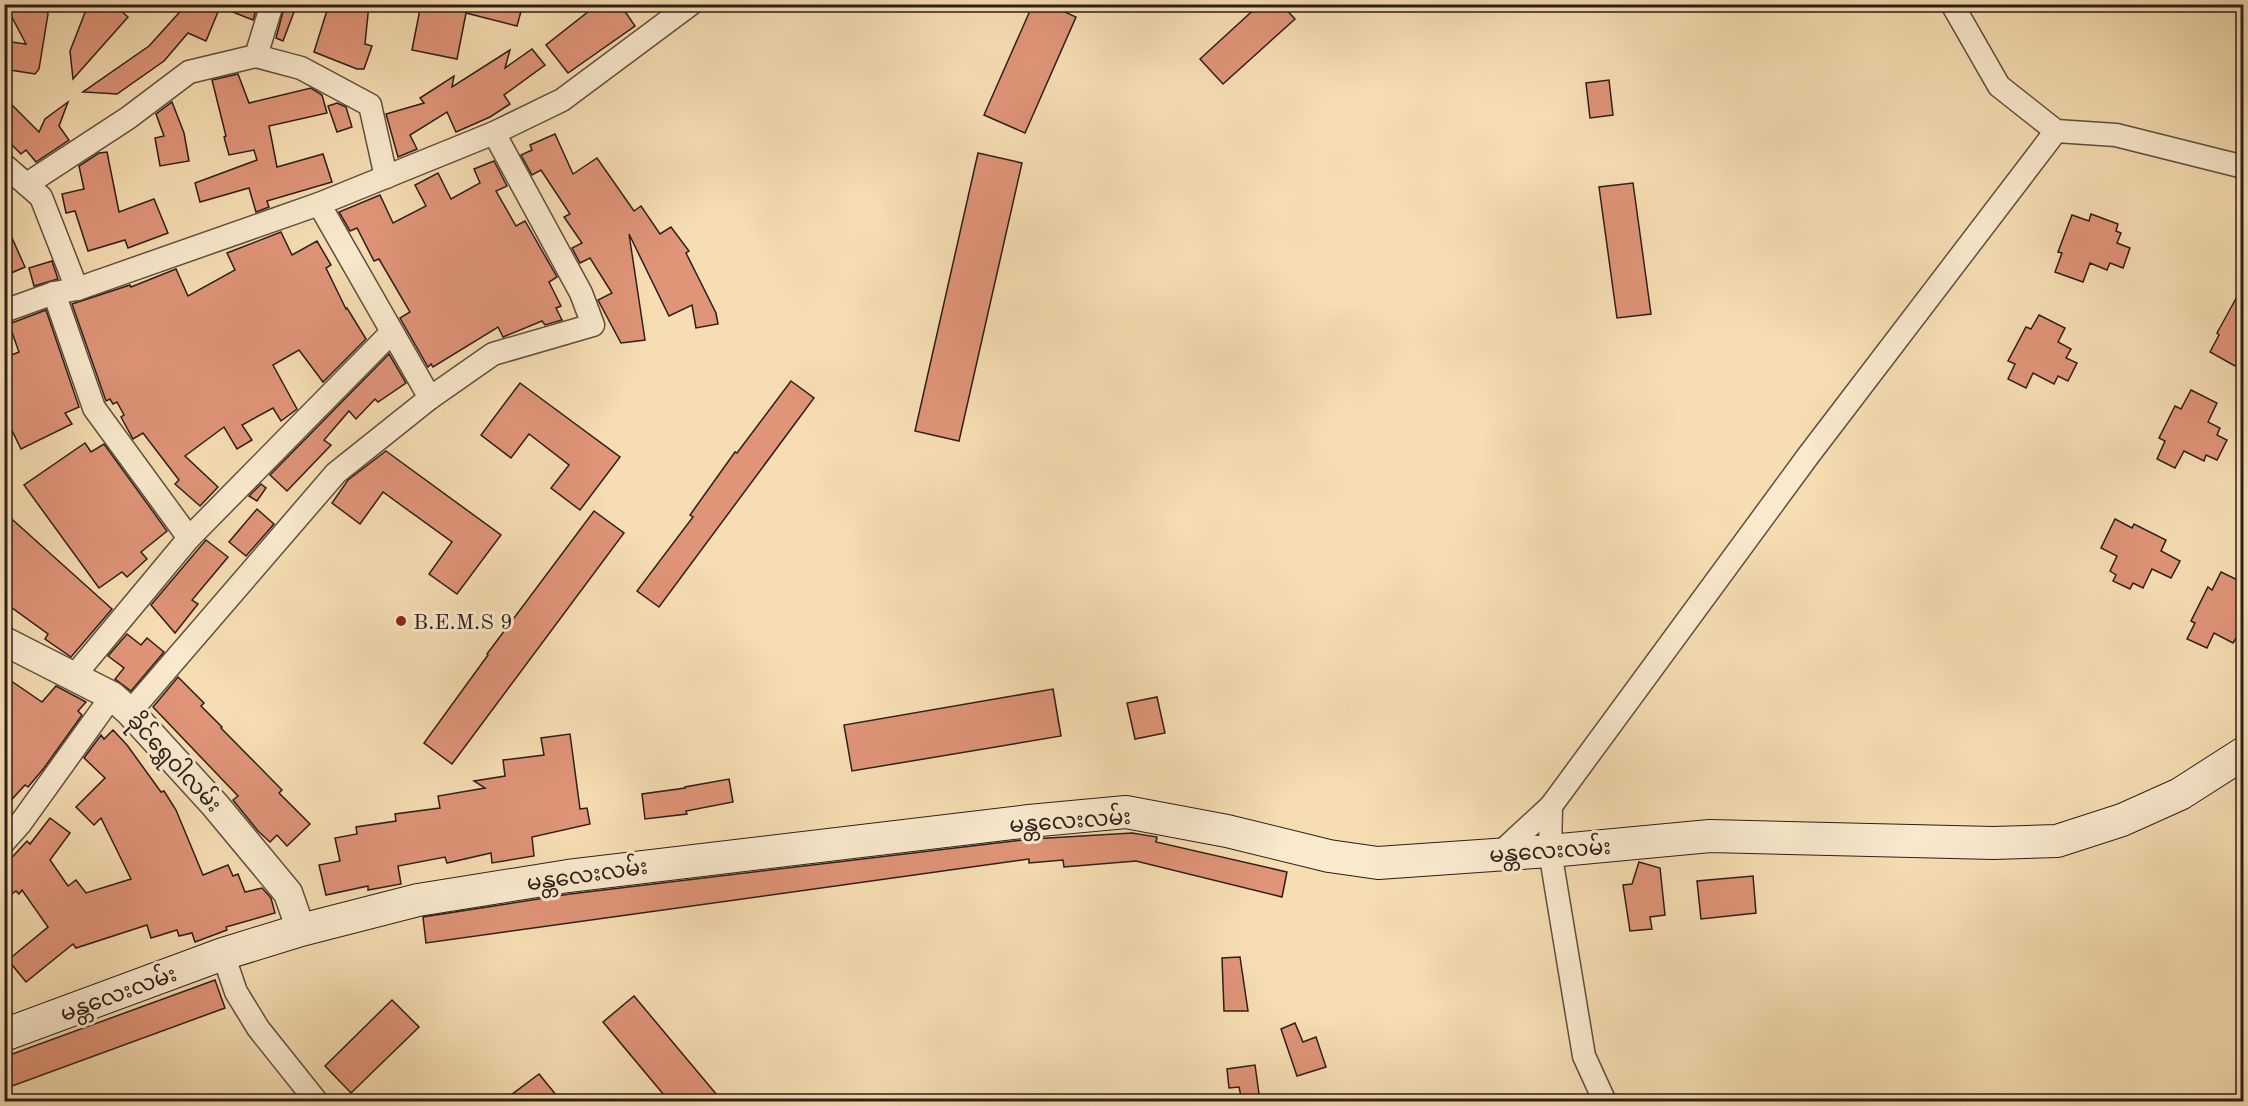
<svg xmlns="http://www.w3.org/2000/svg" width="2248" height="1106" font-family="'Old Standard TT','Noto Sans Myanmar',serif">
<rect width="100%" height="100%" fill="#f6ddb2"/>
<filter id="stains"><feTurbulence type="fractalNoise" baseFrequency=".00333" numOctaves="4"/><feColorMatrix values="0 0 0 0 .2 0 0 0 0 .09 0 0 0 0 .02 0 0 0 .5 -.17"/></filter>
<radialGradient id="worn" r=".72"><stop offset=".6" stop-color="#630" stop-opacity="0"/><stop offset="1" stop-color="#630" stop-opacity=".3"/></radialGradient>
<g fill="#e09478" stroke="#2d1e19" stroke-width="1.5">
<path d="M 5,4 L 44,4 L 48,14 L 39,69 L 35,74 L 4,69 L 4,41 L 26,44 Z"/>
<path d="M 91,4 L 113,4 L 128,17 L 73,79 L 70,51 L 86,10 Z"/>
<path d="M 187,4 L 258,4 L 253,20 L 220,7 L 206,41 L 188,33 L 164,61 L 117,94 L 83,92 L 149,46 Z"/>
<path d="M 285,4 L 297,4 L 283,41 L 276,38 Z"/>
<path d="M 329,4 L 369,4 L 365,44 L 372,46 L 364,69 L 357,69 L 314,52 Z"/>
<path d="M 421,4 L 523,4 L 517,26 L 466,13 L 457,59 L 412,50 Z"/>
<path d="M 598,4 L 620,4 L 635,26 L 568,73 L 546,45 Z"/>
<path d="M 1033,4 L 1048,4 L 1076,17 L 1025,133 L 984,115 Z"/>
<path d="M 1260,4 L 1281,4 L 1295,19 L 1223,84 L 1200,59 Z"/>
<path d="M 532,49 L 545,65 L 504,95 L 510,104 L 490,117 L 456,132 L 447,112 L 410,135 L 417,149 L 398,157 L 386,114 L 424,103 L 420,98 L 454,76 L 452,87 L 510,50 L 505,68 Z"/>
<path d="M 238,74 L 249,103 L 311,88 L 322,95 L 327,113 L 269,126 L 277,167 L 323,154 L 332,182 L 267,201 L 269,207 L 256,212 L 249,188 L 200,202 L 195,183 L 257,160 L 254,150 L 229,155 L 224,137 L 226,136 L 212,80 Z"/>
<path d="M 1609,80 L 1613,115 L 1590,118 L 1586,83 Z"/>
<path d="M 4,97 L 39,132 L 45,119 L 68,102 L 59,126 L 69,140 L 36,162 L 26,150 L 21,154 L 4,137 Z"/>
<path d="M 172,102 L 184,133 L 189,161 L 160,166 L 155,138 L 164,136 L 156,114 Z"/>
<path d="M 337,103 L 346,107 L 352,127 L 337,132 L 328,106 Z"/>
<path d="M 555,134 L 573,174 L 597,158 L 634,211 L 641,206 L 660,234 L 671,227 L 689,251 L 686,253 L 716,313 L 718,324 L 696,328 L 692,305 L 669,316 L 629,234 L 645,340 L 621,343 L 598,300 L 612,293 L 590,258 L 580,263 L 572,248 L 582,243 L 564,217 L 570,214 L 541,170 L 532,175 L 521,155 L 532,150 L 530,145 Z"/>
<path d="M 107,152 L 119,212 L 154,199 L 168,233 L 128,248 L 125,240 L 88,251 L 75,211 L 66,213 L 62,194 L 84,189 L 79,166 L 99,153 Z"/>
<path d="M 978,153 L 1022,163 L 959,441 L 915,431 Z"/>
<path d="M 494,161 L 507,186 L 496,191 L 516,226 L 525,221 L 557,277 L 549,282 L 561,306 L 556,308 L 562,320 L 545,325 L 542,321 L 503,337 L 498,327 L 433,367 L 431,364 L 428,367 L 400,318 L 410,312 L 379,259 L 374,261 L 357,228 L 350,231 L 339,212 L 380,195 L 393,223 L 426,206 L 415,185 L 438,173 L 451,199 L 480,183 L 474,169 Z"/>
<path d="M 1633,183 L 1651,314 L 1617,318 L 1599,187 Z"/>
<path d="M 2091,214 L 2118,224 L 2116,231 L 2121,233 L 2117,243 L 2130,248 L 2123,268 L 2110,263 L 2107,270 L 2090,263 L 2083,282 L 2055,272 L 2062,253 L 2058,252 L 2072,215 L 2089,221 Z"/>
<path d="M 4,220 L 25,267 L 4,276 Z"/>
<path d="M 281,232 L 292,255 L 317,241 L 331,265 L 326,268 L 346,309 L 347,308 L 366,339 L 323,382 L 299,350 L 273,365 L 297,409 L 281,421 L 273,408 L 242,425 L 252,440 L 237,449 L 224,427 L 185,456 L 218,487 L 200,506 L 175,484 L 179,480 L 143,433 L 133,439 L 121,417 L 124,415 L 117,402 L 113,404 L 110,399 L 106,401 L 72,304 L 130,285 L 131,287 L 176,269 L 188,296 L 235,270 L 227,253 Z"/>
<path d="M 52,261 L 58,279 L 34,286 L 29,268 Z"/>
<path d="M 2244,284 L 2244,352 L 2235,366 L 2210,352 L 2219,335 L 2217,333 Z"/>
<path d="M 46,310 L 79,407 L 65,413 L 72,424 L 21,449 L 4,414 L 4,358 L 19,352 L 9,324 Z"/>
<path d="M 2039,315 L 2065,328 L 2058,342 L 2071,349 L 2066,358 L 2077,363 L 2068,381 L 2058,376 L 2054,384 L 2033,373 L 2026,388 L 2008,379 L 2015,364 L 2008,361 L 2026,327 L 2031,329 Z"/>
<path d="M 389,354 L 406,383 L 378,402 L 375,399 L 356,419 L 349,411 L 324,440 L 331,445 L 287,491 L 270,475 Z"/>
<path d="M 791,381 L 814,398 L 659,607 L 637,591 L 693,517 L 690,515 L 735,452 L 737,453 Z"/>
<path d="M 520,383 L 620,457 L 580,510 L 551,488 L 569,465 L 529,434 L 511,458 L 481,435 Z"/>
<path d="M 2191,390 L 2217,403 L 2208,422 L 2220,428 L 2217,435 L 2227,440 L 2217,460 L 2206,455 L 2204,461 L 2184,451 L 2175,468 L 2157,459 L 2165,441 L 2159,438 L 2175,406 L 2181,409 Z"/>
<path d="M 85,443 L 91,452 L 104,444 L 167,531 L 141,552 L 147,559 L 127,577 L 122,572 L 99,588 L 24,485 Z"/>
<path d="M 386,451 L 501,535 L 457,594 L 429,574 L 452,542 L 383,492 L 360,524 L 332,503 L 348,480 Z"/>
<path d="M 261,484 L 266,488 L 257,501 L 249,496 Z"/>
<path d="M 257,509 L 274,524 L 246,556 L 229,542 Z"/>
<path d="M 594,511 L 624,533 L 452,764 L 424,743 L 488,655 L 487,654 Z"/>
<path d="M 4,512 L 112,609 L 71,657 L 45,639 L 48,634 L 4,602 Z"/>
<path d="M 2115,519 L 2132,528 L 2134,524 L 2166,540 L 2161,551 L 2180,561 L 2171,578 L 2152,569 L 2143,588 L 2133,583 L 2130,589 L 2113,581 L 2116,575 L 2110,571 L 2117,556 L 2101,548 Z"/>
<path d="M 206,540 L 228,557 L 192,600 L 198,604 L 175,633 L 151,605 Z"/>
<path d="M 2221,572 L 2244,583 L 2236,602 L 2244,606 L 2244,638 L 2238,635 L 2233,643 L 2214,633 L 2207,648 L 2187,639 L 2195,623 L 2191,621 L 2208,587 L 2212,590 Z"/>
<path d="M 127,634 L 141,645 L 147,638 L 164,652 L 131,691 L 115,679 L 124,668 L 108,656 Z"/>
<path d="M 4,676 L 42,702 L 56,686 L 86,702 L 78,711 L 82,715 L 44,768 L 28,787 L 25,785 L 4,808 Z"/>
<path d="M 178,677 L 204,703 L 201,706 L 222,727 L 221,728 L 282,790 L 279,793 L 310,824 L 287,846 L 277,835 L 270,842 L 258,831 L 233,800 L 238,796 L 153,707 Z"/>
<path d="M 1053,689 L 1061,736 L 852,771 L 844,725 Z"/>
<path d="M 1157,697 L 1165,733 L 1135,739 L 1127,703 Z"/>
<path d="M 113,730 L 127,745 L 161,792 L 164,791 L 176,810 L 203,875 L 228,865 L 233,876 L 238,874 L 245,892 L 262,888 L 271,898 L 275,913 L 226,927 L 227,930 L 195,942 L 192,933 L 179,936 L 177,930 L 151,938 L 147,925 L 76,948 L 73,944 L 26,982 L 8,960 L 48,927 L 22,890 L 19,894 L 16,891 L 4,900 L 4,866 L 27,841 L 30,844 L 50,818 L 70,833 L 50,860 L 68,886 L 76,880 L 86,893 L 131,879 L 101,818 L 94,825 L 76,807 L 105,778 L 84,758 L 101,735 L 104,739 Z"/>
<path d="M 570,734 L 580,809 L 587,808 L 590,824 L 532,837 L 534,856 L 492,863 L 491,853 L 447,863 L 445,857 L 398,866 L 401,884 L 368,890 L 368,886 L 326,895 L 319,865 L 340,861 L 335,838 L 357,834 L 356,827 L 396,821 L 395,814 L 440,808 L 438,796 L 485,788 L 474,781 L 505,776 L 503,760 L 544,755 L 541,738 Z"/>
<path d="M 729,779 L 733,802 L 686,811 L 687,814 L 645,819 L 642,794 L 685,788 L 685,787 Z"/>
<path d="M 1132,833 L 1157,837 L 1156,842 L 1287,872 L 1282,897 L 1136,861 L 1064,867 L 1063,860 L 1029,863 L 1029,859 L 426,943 L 423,917 L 570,894 L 1031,839 Z"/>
<path d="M 1639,862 L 1660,868 L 1665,915 L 1650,917 L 1652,929 L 1630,931 L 1623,885 L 1632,884 Z"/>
<path d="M 1753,876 L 1756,913 L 1701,919 L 1697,881 Z"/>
<path d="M 1240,957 L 1248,1011 L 1224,1011 L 1222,958 Z"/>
<path d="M 215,980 L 225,1008 L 4,1089 L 4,1057 Z"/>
<path d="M 634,996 L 722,1101 L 669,1101 L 603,1022 Z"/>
<path d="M 392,1000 L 419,1027 L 351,1093 L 325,1066 Z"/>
<path d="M 1295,1023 L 1303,1042 L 1316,1037 L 1326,1067 L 1297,1076 L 1281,1029 Z"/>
<path d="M 1255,1065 L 1260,1101 L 1242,1101 L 1239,1087 L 1229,1088 L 1227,1069 Z"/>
<path d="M 539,1074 L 561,1101 L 503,1101 Z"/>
</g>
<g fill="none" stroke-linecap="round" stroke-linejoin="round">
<g stroke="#5f4e3f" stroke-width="25">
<g id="minor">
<path d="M 1952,4 L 1999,86 L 2056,131 L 2116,135 L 2244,167"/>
<path d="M 256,56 L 272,4"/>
<path d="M 4,165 L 41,197 L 77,289"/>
<path d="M 27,184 L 128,118 L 189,72 L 256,56 L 301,68 L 370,105 L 386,177"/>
<path d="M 319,204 L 430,398"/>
<path d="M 54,293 L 94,408 L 189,538"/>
<path d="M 4,311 L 54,293 L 77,289 L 319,204 L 494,133 L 562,100 L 691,4"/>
<path d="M 74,676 L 189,538 L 392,332"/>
<path d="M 130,712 L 336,473 L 430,398 L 493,354 L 593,325 L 581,293 L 494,133"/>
<path d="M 1551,806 L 1550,851 L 1584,1056 L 1605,1102"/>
<path d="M 4,842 L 20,824 L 112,696"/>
<path d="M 1499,854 L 1551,806 L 1808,456 L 2056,131"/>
<path d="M 223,954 L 236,992 L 258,1028 L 317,1102"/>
</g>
</g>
<g stroke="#5f4e3f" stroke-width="31">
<path id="tertiary" d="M 4,641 L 112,696 L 130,712 L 215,805 L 288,893 L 301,930"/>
</g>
<g stroke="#2d1e19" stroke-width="34">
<path id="secondary" d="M 4,1035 L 223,954 L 301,930 L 418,900 L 568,876 L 1029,821 L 1126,812 L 1227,831 L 1329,856 L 1378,863 L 1550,851 L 1710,836 L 1993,843 L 2057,841 L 2122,820 L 2180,794 L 2244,753"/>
</g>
<use href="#minor" stroke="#f9e9cd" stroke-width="22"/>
<use href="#tertiary" stroke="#f9e9cd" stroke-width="28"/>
<use href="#secondary" stroke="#f9e9cd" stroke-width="32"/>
</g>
<circle fill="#8f2418" stroke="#f9e9cd" stroke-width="2" cx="401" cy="621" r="6"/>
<g text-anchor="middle" stroke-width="6" stroke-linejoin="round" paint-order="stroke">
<g font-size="22" fill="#2d1e19" stroke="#f9e9cd" text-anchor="start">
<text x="413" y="629">B.E.M.S 9</text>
</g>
<g font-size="22" fill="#2d1e19" stroke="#f9e9cd">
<text transform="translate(175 762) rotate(47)" y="8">ခိုင်ရွှေဝါလမ်း</text>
<text transform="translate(1070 820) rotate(-4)" y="8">မန္တလေးလမ်း</text>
<text transform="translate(1550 850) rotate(-4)" y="8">မန္တလေးလမ်း</text>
<text transform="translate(587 874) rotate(-8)" y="8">မန္တလေးလမ်း</text>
<text transform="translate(118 993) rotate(-20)" y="8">မန္တလေးလမ်း</text>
</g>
</g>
<rect width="2248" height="1106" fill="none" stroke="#f6ddb2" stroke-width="24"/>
<rect x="6" y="6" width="2236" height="1094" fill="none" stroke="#2d1e19" stroke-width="3"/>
<rect x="12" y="12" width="2224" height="1082" fill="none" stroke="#2d1e19" stroke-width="1.5"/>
<rect width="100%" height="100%" filter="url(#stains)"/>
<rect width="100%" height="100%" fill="url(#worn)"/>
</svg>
